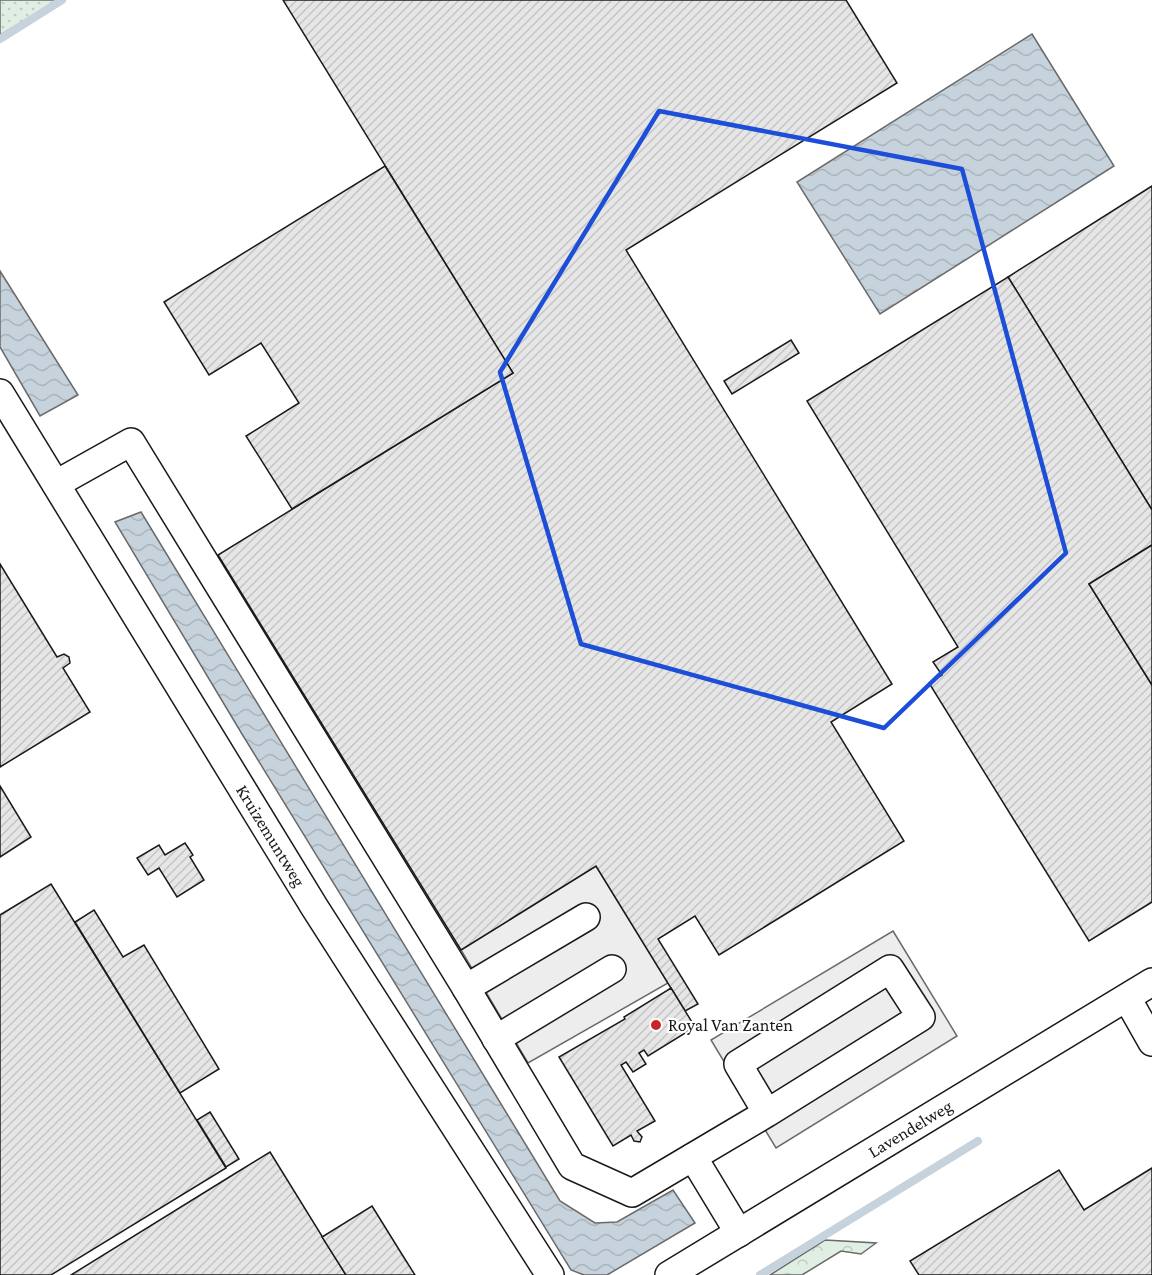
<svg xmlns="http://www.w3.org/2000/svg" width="1152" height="1275" font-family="'Crimson Pro',serif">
<defs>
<pattern id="grass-dots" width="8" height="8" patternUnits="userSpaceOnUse" patternTransform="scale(1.5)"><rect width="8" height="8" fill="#e0efe3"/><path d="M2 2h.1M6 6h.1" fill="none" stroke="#c0ccc2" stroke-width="1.8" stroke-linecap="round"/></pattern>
<pattern id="forest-crowns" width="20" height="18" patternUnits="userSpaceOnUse" patternTransform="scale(1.5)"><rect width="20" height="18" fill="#e0efe3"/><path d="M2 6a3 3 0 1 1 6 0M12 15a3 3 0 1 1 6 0" fill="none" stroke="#c0ccc2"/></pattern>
<pattern id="water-waves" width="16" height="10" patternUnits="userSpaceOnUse" patternTransform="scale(1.5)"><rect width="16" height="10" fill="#c6d2dc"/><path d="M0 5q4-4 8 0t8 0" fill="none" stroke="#aab4bc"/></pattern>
<pattern id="building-hatch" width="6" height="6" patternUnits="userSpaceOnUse" patternTransform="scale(1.5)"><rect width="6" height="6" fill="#e6e6e6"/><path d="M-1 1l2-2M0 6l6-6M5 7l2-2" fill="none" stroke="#c5c5c5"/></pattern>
</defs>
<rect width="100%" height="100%" fill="#fff"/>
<path fill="url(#grass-dots)" stroke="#6a6a6a" stroke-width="1.5" d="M 0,0 L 59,0 L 0,35 Z"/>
<path fill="url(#forest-crowns)" stroke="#6a6a6a" stroke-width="1.5" d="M 825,1240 L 876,1243 L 861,1254 L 841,1251 L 802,1275 L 770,1275 Z"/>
<g fill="#ededed" stroke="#6a6a6a" stroke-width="1.5">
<path d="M 596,866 L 668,983 L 528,1063 L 461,950 Z"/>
<path d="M 893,931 L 957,1036 L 776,1148 L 711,1040 Z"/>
</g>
<g fill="url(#water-waves)" stroke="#6a6a6a" stroke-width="1.5">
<path d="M 1032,34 L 1114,166 L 880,314 L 797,182 Z"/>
<path d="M 0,271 L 78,395 L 40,416 L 0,347 Z"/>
<path d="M 141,512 L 560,1201 L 595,1223 L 617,1222 L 673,1190 L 695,1223 L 607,1275 L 584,1275 L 571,1270 L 242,734 L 115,522 Z"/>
</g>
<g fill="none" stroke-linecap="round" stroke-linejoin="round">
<g stroke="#c6d2dc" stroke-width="8">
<path d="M 0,39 L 62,0"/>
<path d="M 760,1275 L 978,1141"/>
</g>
</g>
<g fill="url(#building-hatch)" stroke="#1a1a1a" stroke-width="1.5">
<path d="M 283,0 L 846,0 L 897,83 L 626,250 L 892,684 L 831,722 L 904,841 L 719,955 L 695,916 L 658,939 L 698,1004 L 685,1011 L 596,866 L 461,950 L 218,555 L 513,373 Z"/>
<path d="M 385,166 L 513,373 L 292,509 L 246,436 L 299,403 L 261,343 L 209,375 L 164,302 Z"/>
<path d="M 1152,186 L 1152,510 L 1008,277 Z"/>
<path d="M 1008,277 L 1152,510 L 1152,545 L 1089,584 L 1152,685 L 1152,902 L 1089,941 L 929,683 L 942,675 L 933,662 L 958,647 L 807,401 Z"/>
<path d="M 791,340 L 799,353 L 732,394 L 724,381 Z"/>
<path d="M 1152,545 L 1152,685 L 1089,584 Z"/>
<path d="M 0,564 L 57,657 L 64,654 L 69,657 L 70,663 L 63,668 L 90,712 L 0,767 Z"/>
<path d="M 0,786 L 31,837 L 0,857 Z"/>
<path d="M 185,843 L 193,855 L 190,857 L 204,880 L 177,897 L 159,868 L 148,875 L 137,858 L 159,845 L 165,855 Z"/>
<path d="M 51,884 L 226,1168 L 51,1275 L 0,1275 L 0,915 Z"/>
<path d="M 94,910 L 123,957 L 144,945 L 219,1069 L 180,1093 L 75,922 Z"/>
<path d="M 671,988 L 695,1027 L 648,1056 L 644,1050 L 639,1053 L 646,1064 L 633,1072 L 626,1062 L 621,1065 L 655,1121 L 637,1131 L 642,1137 L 640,1142 L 634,1141 L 631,1135 L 613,1146 L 559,1057 L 625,1019 L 624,1017 Z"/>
<path d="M 210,1112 L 239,1159 L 226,1167 L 197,1120 Z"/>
<path d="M 270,1152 L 346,1275 L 71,1275 L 231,1176 Z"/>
<path d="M 1152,1168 L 1152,1275 L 919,1275 L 910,1261 L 1059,1170 L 1084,1210 Z"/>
<path d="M 372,1206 L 403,1256 L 415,1275 L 346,1275 L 322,1237 Z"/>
</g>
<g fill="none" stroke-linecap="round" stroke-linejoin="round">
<g stroke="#1a1a1a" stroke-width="30">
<g id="minor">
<path id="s1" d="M 0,393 L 315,908 L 550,1275"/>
<path d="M 56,484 L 131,442 L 466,988 L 572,1166 L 632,1193 L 767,1113 L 921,1017 L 890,969 L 738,1064 L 767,1113"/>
<path d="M 466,988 L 586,917"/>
<path d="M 1127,998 L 1152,1042"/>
<path d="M 496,1039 L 612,969"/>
<path d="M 693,1157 L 739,1233"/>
<path id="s2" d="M 669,1275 L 1152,982"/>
</g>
</g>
<use href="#minor" stroke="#fff" stroke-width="27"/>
</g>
<path fill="none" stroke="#1d4ed8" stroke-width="4.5" stroke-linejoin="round" d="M 659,111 L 962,169 L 1066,553 L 884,728 L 581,644 L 500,372 Z"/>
<circle fill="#c62828" stroke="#fff" stroke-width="2" cx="656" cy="1025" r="6"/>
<g text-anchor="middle" stroke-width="4.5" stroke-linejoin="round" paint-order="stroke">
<g font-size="18" fill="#1a1a1a" stroke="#fff">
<text dy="6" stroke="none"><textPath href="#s1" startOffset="519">Kruizemuntweg</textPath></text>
<text dy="6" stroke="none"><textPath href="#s2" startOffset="282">Lavendelweg</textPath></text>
</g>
<g font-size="18" fill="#1a1a1a" stroke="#fff" text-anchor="start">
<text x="668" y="1031">Royal Van Zanten</text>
</g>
</g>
</svg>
